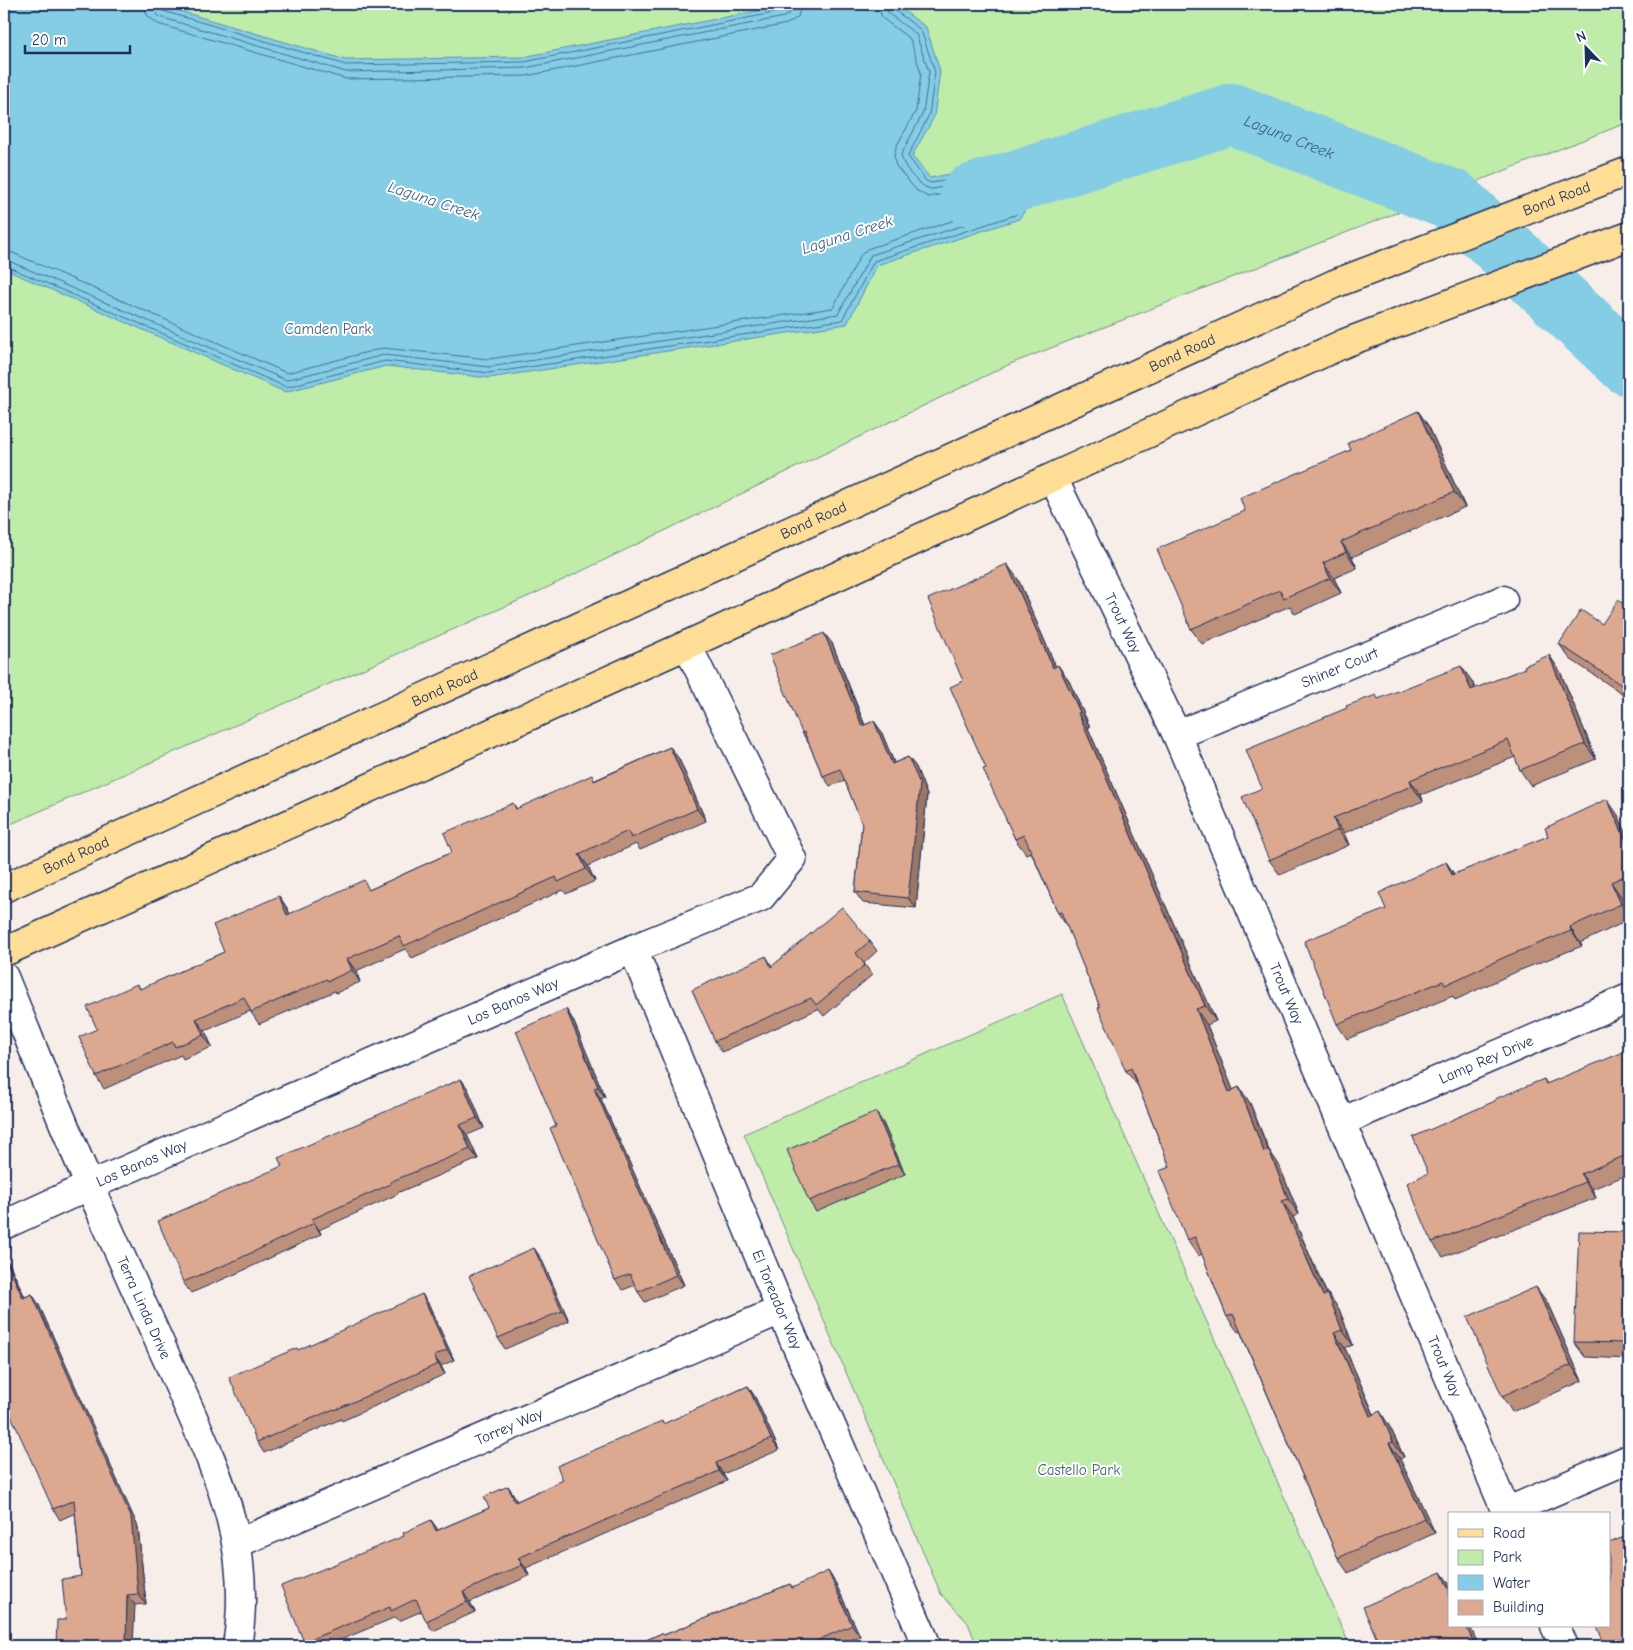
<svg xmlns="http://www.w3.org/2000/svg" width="1633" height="1650" font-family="'Comic Neue',sans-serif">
<rect width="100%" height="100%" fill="#f8eee9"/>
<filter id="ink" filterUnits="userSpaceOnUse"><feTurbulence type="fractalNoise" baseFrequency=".02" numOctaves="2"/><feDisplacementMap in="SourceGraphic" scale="10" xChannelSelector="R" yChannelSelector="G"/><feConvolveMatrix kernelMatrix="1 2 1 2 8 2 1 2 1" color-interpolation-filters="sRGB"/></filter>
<g filter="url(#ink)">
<g fill="#c0eca9" stroke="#6e8e84">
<path d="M 4,4 L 1629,4 L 1629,122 L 1010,364 L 536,593 L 4,827 Z"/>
<path d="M 1062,994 L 1350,1646 L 977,1646 L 968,1623 L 941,1594 L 744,1134 Z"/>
</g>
<path fill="#84cde5" stroke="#5a8eaf" d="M 4,4 L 156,4 L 346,60 L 523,57 L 792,4 L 894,4 L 926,27 L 940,71 L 934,117 L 912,156 L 930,178 L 1008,162 L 1054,169 L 1019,219 L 877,265 L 847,324 L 489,378 L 386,366 L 285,392 L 4,269 Z"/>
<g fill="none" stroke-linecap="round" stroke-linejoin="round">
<g stroke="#456e94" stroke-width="1">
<path d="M 144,4 L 147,15 L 158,24 L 346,79 L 526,76 L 787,24 L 798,17 L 801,4"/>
<path d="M 152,4 L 154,11 L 160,17 L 346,72 L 525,68 L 784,17 L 791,12 L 794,4"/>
<path d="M 158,4 L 163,11 L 346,65 L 524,62 L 783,11 L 787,4"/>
<path d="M 4,251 L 13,253 L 287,373 L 383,348 L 489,359 L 833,308 L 860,256 L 867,249 L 1006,203 L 1019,185 L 1018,183 L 1009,181 L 928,197 L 916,190 L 896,166 L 894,157 L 896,147 L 916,111 L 921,73 L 910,39 L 882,18 L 878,4"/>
<path d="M 4,259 L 286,380 L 384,355 L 489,367 L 838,314 L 871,255 L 1011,210 L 1032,180 L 1031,177 L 1009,174 L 933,189 C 920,189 903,167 901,155 L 923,113 L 929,72 L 916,34 L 889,14 L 885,4"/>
<path d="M 4,265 L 286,387 L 385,361 L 489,373 L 842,320 L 874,261 L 1015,215 L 1043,175 L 1041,172 L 1008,167 L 932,183 L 926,181 L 908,156 L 929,115 L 935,72 L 921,30 L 893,9 L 892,4"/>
</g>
<path stroke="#84cde5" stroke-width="62" id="s1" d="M 971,195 L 1232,114 L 1452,200 L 1629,365"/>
<g stroke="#1b2f5e" stroke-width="31">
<g id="minor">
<path id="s2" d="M 1053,478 L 1177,735 L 1507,1514"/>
<path id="s3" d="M 1177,735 L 1503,600"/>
<path id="s4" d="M 633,949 L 781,1310 L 927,1646"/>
<path id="s5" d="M 4,977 C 37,1058 69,1140 105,1221 C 129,1274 152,1326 176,1379 C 216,1470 254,1544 237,1646"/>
<path id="s6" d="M 1341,1122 L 1629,998"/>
<path id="s7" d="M 4,1225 L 89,1186 L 633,949 L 761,897 L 792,859 L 687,645"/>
<path d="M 1506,1512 L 1629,1459"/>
<path id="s8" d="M 238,1543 L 781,1310"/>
<path d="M 1555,1626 L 1564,1646"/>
</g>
</g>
<g stroke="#1b2f5e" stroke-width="31">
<g id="major">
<path id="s9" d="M 4,888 L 1334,284 L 1629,171"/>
<path d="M 4,952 L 687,645 L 1345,343 L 1629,236"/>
</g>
</g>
<use href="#minor" stroke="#fff" stroke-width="28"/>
<use href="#major" stroke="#fedd96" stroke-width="28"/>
</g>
<g fill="#bd907c" stroke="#1b2f5e">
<path d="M 1418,411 L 1429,427 L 1465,507 L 1352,557 L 1357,568 L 1334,578 L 1341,593 L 1295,614 L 1290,606 L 1202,644 L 1191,629 L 1245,511 Z"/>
<path d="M 1018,579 L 1056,667 L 1069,681 L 1090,727 L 1088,728 L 1216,1021 L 1207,1025 L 1233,1090 L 1239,1087 L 1250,1103 L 1269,1150 L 1279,1165 L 1299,1214 L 1293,1217 L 1327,1294 L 1328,1294 L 1339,1309 L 1353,1345 L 1345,1348 L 1374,1414 L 1390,1427 L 1404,1457 L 1400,1459 L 1435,1533 L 1348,1573 L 1338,1558 L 1240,1331 L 1238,1332 L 1227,1317 L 1202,1254 L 1198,1256 L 1187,1240 L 1170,1167 L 1138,1086 L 1126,1071 L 1068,928 L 1058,913 L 1031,852 L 1026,854 L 1015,839 L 986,768 L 963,681 Z"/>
<path d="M 1629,608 L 1629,698 L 1570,659 L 1559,644 L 1602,624 Z"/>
<path d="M 832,643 L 865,725 L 874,721 L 881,731 L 894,763 L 908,757 L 916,767 L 927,795 L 916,908 L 863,903 L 855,892 L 862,824 L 845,781 L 830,786 L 823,776 L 809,744 L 802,733 Z"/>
<path d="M 1549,655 L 1560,671 L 1596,759 L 1531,786 L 1520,770 L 1515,757 L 1421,795 L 1423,801 L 1344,833 L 1349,845 L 1280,875 L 1269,860 L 1262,788 L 1379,699 L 1472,681 L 1475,689 L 1525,668 Z"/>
<path d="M 670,747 L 679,759 L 706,821 L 640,850 L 636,844 L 588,866 L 595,881 L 566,894 L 563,890 L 412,958 L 405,949 L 356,971 L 360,982 L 336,993 L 335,991 L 259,1024 L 250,1011 L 205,1031 L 212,1047 L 183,1059 L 181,1055 L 104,1089 L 96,1076 L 137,984 L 141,989 L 224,952 L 279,896 L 287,908 L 290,914 L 371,889 L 452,852 L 513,803 L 517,809 L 595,780 Z"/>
<path d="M 1618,815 L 1629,839 L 1629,895 L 1622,898 L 1629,914 L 1629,920 L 1580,943 L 1582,946 L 1518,971 L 1455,1000 L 1453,996 L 1347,1039 L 1337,1024 L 1386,909 L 1446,862 L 1454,874 Z"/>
<path d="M 870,941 L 877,951 L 864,963 L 872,975 L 824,1016 L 818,1009 L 722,1052 L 715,1041 L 766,956 L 772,966 Z"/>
<path d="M 566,1009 L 573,1020 L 605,1097 L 601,1099 L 684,1285 L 645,1302 L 638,1292 L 635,1285 L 623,1290 L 615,1280 L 556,1126 Z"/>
<path d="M 1629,1053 L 1629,1174 L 1592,1189 L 1596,1198 L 1443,1257 L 1432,1242 L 1428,1173 L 1544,1079 L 1547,1084 Z"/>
<path d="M 461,1079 L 468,1089 L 484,1128 L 467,1135 L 478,1159 L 397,1193 L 398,1194 L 319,1230 L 321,1234 L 240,1272 L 191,1293 L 183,1282 L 282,1166 Z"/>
<path d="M 883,1123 L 905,1174 L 816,1212 L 809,1201 Z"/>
<path d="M 1629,1232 L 1629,1359 L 1585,1357 L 1574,1342 Z"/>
<path d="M 4,1255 L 10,1265 L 25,1297 L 32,1294 L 39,1305 L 138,1527 L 146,1604 L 135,1605 L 66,1620 L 81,1576 L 75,1513 L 60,1520 L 53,1509 Z"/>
<path d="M 541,1258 L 569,1321 L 505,1349 L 498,1338 Z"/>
<path d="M 422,1294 L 429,1305 L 454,1360 L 441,1366 L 445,1374 L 342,1421 L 341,1419 L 264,1453 L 257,1442 Z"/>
<path d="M 1547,1302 L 1582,1381 L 1512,1412 L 1502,1396 Z"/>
<path d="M 748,1386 L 755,1397 L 779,1450 L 723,1474 L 727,1481 L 526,1568 L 529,1576 L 470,1602 L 475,1612 L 433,1631 L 426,1621 L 422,1611 L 399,1621 L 396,1617 L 326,1646 L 306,1646 L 304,1642 L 438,1530 L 489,1508 L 508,1486 L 515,1497 L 517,1501 L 563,1480 L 664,1424 Z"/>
<path d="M 835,1582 L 860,1636 L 836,1646 L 633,1646 L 662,1633 L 664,1635 L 790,1584 L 793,1588 Z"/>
</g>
<g fill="#9a7665" stroke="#1b2f5e">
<path d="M 1418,411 L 1429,427 L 1465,507 L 1454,492 Z"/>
<path d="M 1341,542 L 1352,557 L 1357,568 L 1346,552 Z"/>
<path d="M 1323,563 L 1334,578 L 1341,593 L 1330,578 Z"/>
<path d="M 1007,564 L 1018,579 L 1063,684 L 1053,668 Z"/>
<path d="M 824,633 L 832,643 L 869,737 L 862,726 Z"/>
<path d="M 1549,655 L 1560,671 L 1596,759 L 1585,744 Z"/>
<path d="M 1058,665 L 1069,681 L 1090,727 L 1080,712 Z"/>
<path d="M 1461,666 L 1472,681 L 1482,706 L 1471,690 Z"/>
<path d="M 1078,713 L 1088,728 L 1216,1021 L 1205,1006 Z"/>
<path d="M 874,721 L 881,731 L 899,774 L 892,764 Z"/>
<path d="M 670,747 L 679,759 L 706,821 L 697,809 Z"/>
<path d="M 908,757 L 916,767 L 927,795 L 916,908 L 908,898 Z"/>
<path d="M 1410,780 L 1421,795 L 1423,801 L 1412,786 Z"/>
<path d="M 1607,799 L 1618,815 L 1629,839 L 1629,847 Z"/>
<path d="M 1333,818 L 1344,833 L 1349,845 L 1338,830 Z"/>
<path d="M 579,854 L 588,866 L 595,881 L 586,869 Z"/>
<path d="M 1446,862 L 1457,878 L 1452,875 Z"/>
<path d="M 1611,882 L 1622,898 L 1629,914 L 1629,916 L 1621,904 Z"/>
<path d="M 279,896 L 287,908 L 296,927 L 287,915 Z"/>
<path d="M 1570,927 L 1580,943 L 1582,946 L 1571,931 Z"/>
<path d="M 347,959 L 356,971 L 360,982 L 352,970 Z"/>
<path d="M 566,1009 L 573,1020 L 605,1097 L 598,1087 Z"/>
<path d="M 1196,1009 L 1207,1025 L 1240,1107 L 1229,1092 Z"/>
<path d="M 196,1019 L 205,1031 L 212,1047 L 203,1035 Z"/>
<path d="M 461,1079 L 468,1089 L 484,1128 L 477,1118 Z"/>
<path d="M 1239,1087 L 1250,1103 L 1275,1167 L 1264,1152 Z"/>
<path d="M 594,1088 L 601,1099 L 684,1285 L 676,1275 Z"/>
<path d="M 876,1112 L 883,1123 L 905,1174 L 898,1164 Z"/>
<path d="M 460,1125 L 467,1135 L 478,1159 L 470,1149 Z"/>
<path d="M 1269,1150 L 1279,1165 L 1299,1214 L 1288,1199 Z"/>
<path d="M 1581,1174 L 1592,1189 L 1596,1198 L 1585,1182 Z"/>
<path d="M 1282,1201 L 1293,1217 L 1334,1311 L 1323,1296 Z"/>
<path d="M 312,1219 L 319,1230 L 321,1234 L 314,1223 Z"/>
<path d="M 534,1248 L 541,1258 L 569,1321 L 562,1311 Z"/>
<path d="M 4,1255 L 10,1265 L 30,1309 L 23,1298 Z"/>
<path d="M 1536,1287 L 1547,1302 L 1582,1381 L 1571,1365 Z"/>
<path d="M 32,1294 L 39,1305 L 138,1527 L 146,1604 L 138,1594 Z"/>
<path d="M 422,1294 L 429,1305 L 454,1360 L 447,1350 Z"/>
<path d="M 1328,1294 L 1339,1309 L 1353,1345 L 1342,1330 Z"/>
<path d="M 1334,1333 L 1345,1348 L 1381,1431 L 1370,1416 Z"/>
<path d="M 434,1356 L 441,1366 L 445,1374 L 438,1364 Z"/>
<path d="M 748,1386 L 755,1397 L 779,1450 L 771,1439 Z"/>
<path d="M 1380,1411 L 1390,1427 L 1404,1457 L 1393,1442 Z"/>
<path d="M 1389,1443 L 1400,1459 L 1435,1533 L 1424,1518 Z"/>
<path d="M 716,1463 L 723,1474 L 727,1481 L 719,1471 Z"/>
<path d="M 508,1486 L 515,1497 L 522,1512 L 515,1502 Z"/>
<path d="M 431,1520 L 439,1531 L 436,1531 Z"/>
<path d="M 518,1558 L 526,1568 L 529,1576 L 522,1565 Z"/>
<path d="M 828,1571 L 835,1582 L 860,1636 L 852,1625 Z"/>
<path d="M 1441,1572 L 1449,1583 L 1449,1590 Z"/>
<path d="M 463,1592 L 470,1602 L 475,1612 L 467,1602 Z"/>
<path d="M 127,1595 L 135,1605 L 133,1646 L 126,1646 Z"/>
<path d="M 1466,1626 L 1470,1626 L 1479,1646 L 1475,1646 Z"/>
</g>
<g fill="#dca890" stroke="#1b2f5e">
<path d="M 1418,411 L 1454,492 L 1341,542 L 1346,552 L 1323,563 L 1330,578 L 1284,598 L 1280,590 L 1191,629 L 1157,549 L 1245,511 L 1240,498 L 1351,450 L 1348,443 Z"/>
<path d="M 1007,564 L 1053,668 L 1058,665 L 1080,712 L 1078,713 L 1205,1006 L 1196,1009 L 1229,1092 L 1239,1087 L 1264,1152 L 1269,1150 L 1288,1199 L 1282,1201 L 1323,1296 L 1328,1294 L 1342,1330 L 1334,1333 L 1370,1416 L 1380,1411 L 1393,1442 L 1389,1443 L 1424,1518 L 1338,1558 L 1233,1314 L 1227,1317 L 1195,1237 L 1187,1240 L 1159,1171 L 1170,1167 L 1131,1068 L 1126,1071 L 1098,1008 L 1100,1007 L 1061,912 L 1058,913 L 1024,835 L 1015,839 L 983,769 L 986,768 L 950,687 L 963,681 L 928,599 Z"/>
<path d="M 1618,600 L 1629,608 L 1629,690 L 1559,644 L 1581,610 L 1602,624 Z"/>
<path d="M 824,633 L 862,726 L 874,721 L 892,764 L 908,757 L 920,784 L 908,898 L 855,892 L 862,824 L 840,769 L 823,776 L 804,732 L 802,733 L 770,655 Z"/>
<path d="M 1549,655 L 1585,744 L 1520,770 L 1508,740 L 1410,780 L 1412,786 L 1333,818 L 1338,830 L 1269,860 L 1242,797 L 1262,788 L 1246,750 L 1347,708 L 1346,706 L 1376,695 L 1378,699 L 1461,666 L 1471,690 L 1525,668 L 1524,666 Z"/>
<path d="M 670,747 L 697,809 L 631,838 L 628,831 L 579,854 L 586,869 L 558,882 L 556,877 L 404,946 L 399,936 L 347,959 L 352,970 L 328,981 L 327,979 L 251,1012 L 244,997 L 196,1019 L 203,1035 L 175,1047 L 173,1042 L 96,1076 L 79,1037 L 97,1029 L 87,1007 L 137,984 L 140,989 L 224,952 L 213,925 L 279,896 L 287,915 L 364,880 L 369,890 L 452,852 L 444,833 L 513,803 L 516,809 L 592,775 L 594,781 Z"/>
<path d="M 1607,799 L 1629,847 L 1629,874 L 1611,882 L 1621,904 L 1570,927 L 1571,931 L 1507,956 L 1445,985 L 1443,981 L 1337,1024 L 1304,941 L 1386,909 L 1379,893 L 1446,862 L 1452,875 L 1548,836 L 1545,828 Z"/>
<path d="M 842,907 L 870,941 L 856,953 L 865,965 L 816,1005 L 811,998 L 715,1041 L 692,990 L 766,956 L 771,967 Z"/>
<path d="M 566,1009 L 598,1087 L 594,1088 L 676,1275 L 638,1292 L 630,1274 L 615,1280 L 550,1128 L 556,1126 L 516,1031 Z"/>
<path d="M 1626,1051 L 1628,1054 L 1629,1053 L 1629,1154 L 1581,1174 L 1585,1182 L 1432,1242 L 1407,1183 L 1428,1173 L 1413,1137 L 1495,1101 L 1495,1099 L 1544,1079 L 1546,1084 Z"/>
<path d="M 461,1079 L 477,1118 L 460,1125 L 470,1149 L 390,1182 L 391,1184 L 312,1219 L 314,1223 L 232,1262 L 183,1282 L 158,1221 L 282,1166 L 278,1158 Z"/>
<path d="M 876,1112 L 898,1164 L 809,1201 L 787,1150 Z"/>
<path d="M 1579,1231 L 1629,1232 L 1629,1343 L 1574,1342 Z"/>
<path d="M 534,1248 L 562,1311 L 498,1338 L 469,1276 Z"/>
<path d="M 4,1256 L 23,1298 L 32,1294 L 131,1517 L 138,1594 L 127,1595 L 126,1646 L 56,1646 L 57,1620 L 66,1620 L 62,1579 L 81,1576 L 74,1500 L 53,1509 L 4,1400 Z"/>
<path d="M 1536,1287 L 1571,1365 L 1502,1396 L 1467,1317 Z"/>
<path d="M 422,1294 L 447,1350 L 434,1356 L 438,1364 L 335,1410 L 334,1409 L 257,1442 L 229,1377 L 297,1348 L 298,1350 Z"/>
<path d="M 748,1386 L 771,1439 L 716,1463 L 719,1471 L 518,1558 L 522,1565 L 463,1592 L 467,1602 L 426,1621 L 416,1599 L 391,1611 L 390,1607 L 304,1642 L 281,1586 L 404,1536 L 403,1533 L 431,1520 L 436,1531 L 489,1508 L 484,1497 L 508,1486 L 515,1502 L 563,1480 L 557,1466 L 662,1421 L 663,1424 Z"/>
<path d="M 1629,1535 L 1629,1646 L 1605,1646 L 1597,1626 L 1609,1626 L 1609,1543 Z"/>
<path d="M 828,1571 L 852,1625 L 805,1646 L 633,1646 L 662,1633 L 664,1635 L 790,1584 L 792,1588 Z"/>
<path d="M 1441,1572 L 1449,1590 L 1449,1626 L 1466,1626 L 1475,1646 L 1380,1646 L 1363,1607 Z"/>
</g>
</g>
<g text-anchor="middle" stroke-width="4" stroke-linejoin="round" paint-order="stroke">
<g font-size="15" fill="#1b2f5e" stroke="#fff">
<text dy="5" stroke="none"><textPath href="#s9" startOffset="1699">Bond Road</textPath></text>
<text dy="5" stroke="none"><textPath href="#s9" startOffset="1294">Bond Road</textPath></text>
<text dy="5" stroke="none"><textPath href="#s9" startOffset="889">Bond Road</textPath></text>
<text dy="5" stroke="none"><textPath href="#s2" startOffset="161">Trout Way</textPath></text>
<text dy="5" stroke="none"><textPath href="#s3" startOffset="176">Shiner Court</textPath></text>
<text dy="5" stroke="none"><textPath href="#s9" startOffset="484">Bond Road</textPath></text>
<text dy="5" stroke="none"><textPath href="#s9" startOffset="79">Bond Road</textPath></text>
<text dy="5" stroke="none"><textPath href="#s2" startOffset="566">Trout Way</textPath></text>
<text dy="5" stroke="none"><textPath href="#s7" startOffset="556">Los Banos Way</textPath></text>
<text dy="5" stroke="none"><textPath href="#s6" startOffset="158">Lamp Rey Drive</textPath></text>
<text dy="5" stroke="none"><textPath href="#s7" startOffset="151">Los Banos Way</textPath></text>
<text dy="5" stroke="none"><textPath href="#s4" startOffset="379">El Toreador Way</textPath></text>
<text dy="5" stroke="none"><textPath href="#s5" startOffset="359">Terra Linda Drive</textPath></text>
<text dy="5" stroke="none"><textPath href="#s2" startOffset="971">Trout Way</textPath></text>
<text dy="5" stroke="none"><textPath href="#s8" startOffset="295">Torrey Way</textPath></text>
</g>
<g font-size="15" fill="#445e71" stroke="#fff">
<text x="328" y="334">Camden Park</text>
<text x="1079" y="1475">Castello Park</text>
</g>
<g font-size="16" font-style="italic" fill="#3a5e86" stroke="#fff">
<text dy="6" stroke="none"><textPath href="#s1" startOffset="335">Laguna Creek</textPath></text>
<text transform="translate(434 200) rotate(18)" y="6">Laguna Creek</text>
<text transform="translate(847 234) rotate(-18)" y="6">Laguna Creek</text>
</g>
</g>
<rect width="1633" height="1650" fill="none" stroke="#fff" stroke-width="20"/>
<rect x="10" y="10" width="1613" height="1630" fill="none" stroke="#1b2f5e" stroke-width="2" filter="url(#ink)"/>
<rect x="1448" y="1512" width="162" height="115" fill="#ffffff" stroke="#a4acbf"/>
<rect x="1458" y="1529" width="25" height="8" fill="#fedd96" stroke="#a4acbf"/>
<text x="1493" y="1538" font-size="15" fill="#1b2f5e">Road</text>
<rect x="1458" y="1550" width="25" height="15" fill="#c0eca9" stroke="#a4acbf"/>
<text x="1493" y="1562" font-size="15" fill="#1b2f5e">Park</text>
<rect x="1458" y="1575" width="25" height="15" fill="#84cde5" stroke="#a4acbf"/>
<text x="1493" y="1588" font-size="15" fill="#1b2f5e">Water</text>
<rect x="1458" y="1600" width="25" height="15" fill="#dca890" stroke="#a4acbf"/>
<text x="1493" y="1612" font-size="15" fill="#1b2f5e">Building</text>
<g transform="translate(1586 48) rotate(337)" stroke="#ffffff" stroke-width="4" paint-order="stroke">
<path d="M0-4L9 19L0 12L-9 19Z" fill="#1b2f5e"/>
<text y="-8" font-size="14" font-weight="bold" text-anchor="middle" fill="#1b2f5e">N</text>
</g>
<path d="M25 45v8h105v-8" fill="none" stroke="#1b2f5e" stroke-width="2.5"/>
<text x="32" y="45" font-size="15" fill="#1b2f5e" stroke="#ffffff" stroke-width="4" paint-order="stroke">20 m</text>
</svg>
